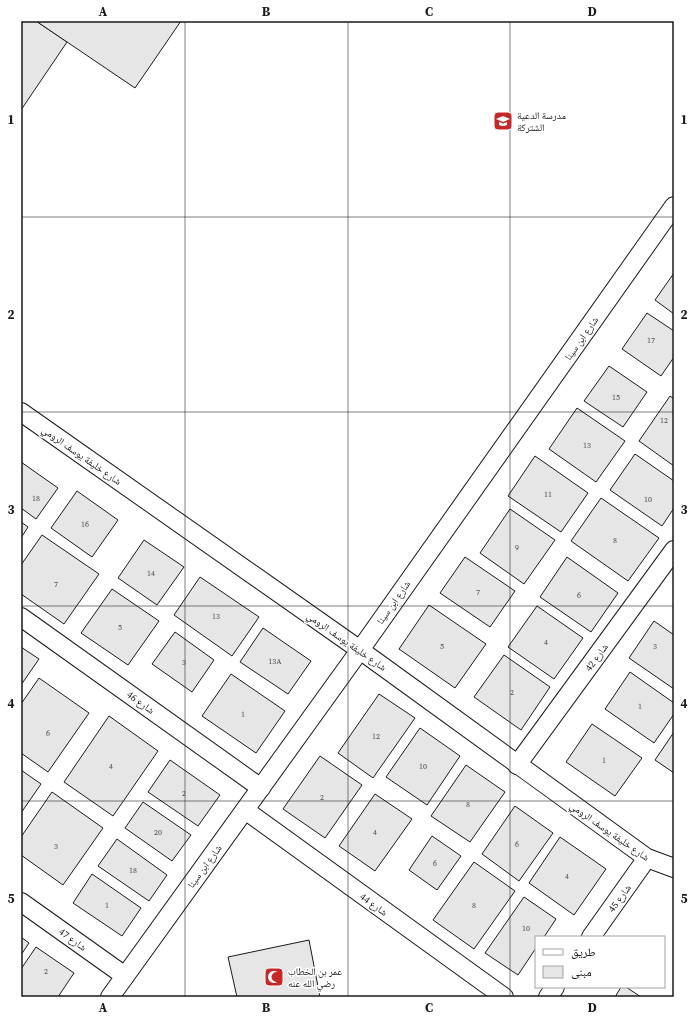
<svg xmlns="http://www.w3.org/2000/svg" width="695" height="1018" font-family="'Source Serif 4','Noto Naskh Arabic',serif">
<rect width="100%" height="100%" fill="#fff"/>
<g fill="#e6e6e6" stroke="#1a1a1a">
<path d="M 21,21 L 36,21 L 67,42 L 21,110 Z"/>
<path d="M 36,21 L 181,21 L 135,88 Z"/>
<path d="M 674,273 L 674,314 L 655,300 Z"/>
<path d="M 647,313 L 674,331 L 674,357 L 661,376 L 622,349 Z"/>
<path d="M 609,366 L 647,392 L 623,427 L 584,401 Z"/>
<path d="M 670,396 L 674,399 L 674,466 L 639,441 Z"/>
<path d="M 577,408 L 625,441 L 596,482 L 549,449 Z"/>
<path d="M 635,454 L 674,481 L 674,508 L 662,526 L 610,490 Z"/>
<path d="M 535,456 L 588,493 L 561,532 L 508,496 Z"/>
<path d="M 21,462 L 58,488 L 36,519 L 21,508 Z"/>
<path d="M 77,491 L 118,520 L 92,557 L 51,528 Z"/>
<path d="M 601,498 L 659,538 L 628,581 L 571,541 Z"/>
<path d="M 510,509 L 555,540 L 524,584 L 480,553 Z"/>
<path d="M 21,522 L 28,527 L 21,538 Z"/>
<path d="M 42,535 L 99,574 L 64,624 L 21,594 L 21,565 Z"/>
<path d="M 144,540 L 184,567 L 157,605 L 118,578 Z"/>
<path d="M 465,557 L 515,591 L 490,627 L 440,593 Z"/>
<path d="M 567,557 L 618,593 L 591,632 L 540,597 Z"/>
<path d="M 200,577 L 259,617 L 232,656 L 174,615 Z"/>
<path d="M 112,589 L 159,621 L 128,665 L 81,633 Z"/>
<path d="M 429,605 L 486,644 L 455,688 L 399,649 Z"/>
<path d="M 537,606 L 583,638 L 554,679 L 508,647 Z"/>
<path d="M 654,621 L 674,635 L 674,689 L 629,658 Z"/>
<path d="M 263,628 L 311,661 L 288,694 L 240,662 Z"/>
<path d="M 175,632 L 214,660 L 192,692 L 152,664 Z"/>
<path d="M 21,647 L 39,659 L 21,685 Z"/>
<path d="M 504,655 L 550,687 L 521,730 L 474,697 Z"/>
<path d="M 630,672 L 674,703 L 674,714 L 654,743 L 605,709 Z"/>
<path d="M 231,674 L 285,711 L 256,753 L 202,716 Z"/>
<path d="M 39,678 L 89,713 L 48,772 L 21,753 L 21,704 Z"/>
<path d="M 379,694 L 415,718 L 373,778 L 338,753 Z"/>
<path d="M 109,716 L 158,751 L 113,816 L 64,782 Z"/>
<path d="M 592,724 L 642,758 L 615,796 L 566,762 Z"/>
<path d="M 420,728 L 460,756 L 427,805 L 386,777 Z"/>
<path d="M 674,732 L 674,773 L 655,760 Z"/>
<path d="M 320,756 L 362,785 L 325,838 L 283,809 Z"/>
<path d="M 170,760 L 220,795 L 198,826 L 148,792 Z"/>
<path d="M 466,765 L 505,792 L 470,842 L 431,816 Z"/>
<path d="M 21,770 L 41,784 L 21,813 Z"/>
<path d="M 52,792 L 103,828 L 63,885 L 21,855 L 21,837 Z"/>
<path d="M 375,794 L 412,819 L 375,871 L 339,846 Z"/>
<path d="M 143,802 L 191,835 L 172,861 L 125,828 Z"/>
<path d="M 515,806 L 553,833 L 519,881 L 482,854 Z"/>
<path d="M 432,836 L 461,856 L 437,890 L 409,870 Z"/>
<path d="M 560,837 L 606,869 L 574,915 L 529,883 Z"/>
<path d="M 117,839 L 167,875 L 149,901 L 98,866 Z"/>
<path d="M 474,862 L 515,891 L 474,949 L 433,920 Z"/>
<path d="M 92,874 L 141,908 L 122,936 L 73,903 Z"/>
<path d="M 524,897 L 556,919 L 544,937 L 536,937 L 536,948 L 518,975 L 485,953 Z"/>
<path d="M 21,937 L 29,943 L 21,955 Z"/>
<path d="M 309,940 L 320,997 L 237,997 L 228,957 Z"/>
<path d="M 36,947 L 74,973 L 58,997 L 21,997 L 21,969 Z"/>
<path d="M 621,987 L 626,987 L 641,997 L 615,997 Z"/>
</g>
<g fill="none" stroke-linecap="round" stroke-linejoin="round">
<g stroke="#1a1a1a" stroke-width="20">
<g id="minor">
<path d="M 21,412 L 360,650 L 647,858 L 674,868"/>
<path d="M 21,617 L 261,788"/>
<path d="M 517,765 L 674,550"/>
<path d="M 245,810 L 504,997"/>
<path d="M 21,902 L 125,976"/>
<path d="M 591,937 L 647,858"/>
<path d="M 110,997 L 360,650 L 674,206"/>
<path d="M 548,997 L 555,987"/>
</g>
</g>
<use href="#minor" stroke="#fff" stroke-width="18"/>
</g>
<path fill="none" stroke="#1a1a1a" stroke-width="1" stroke-opacity="0.55" d="M 185,21 L 185,997M 348,21 L 348,997M 510,21 L 510,997M 21,217 L 674,217M 21,412 L 674,412M 21,606 L 674,606M 21,801 L 674,801"/>
<defs>
<g id="school-square" transform="scale(1)"><rect x="-9" y="-9" width="18" height="18" rx="4" fill="#c62828" stroke="#fff"/><path d="M0-5L7-2L0 1L-7-2ZM-4 1L0 2.5L4 1V4Q0 6-4 4Z" fill="#fff"/></g>
<g id="mosque-square" transform="scale(1)"><rect x="-9" y="-9" width="18" height="18" rx="4" fill="#c62828" stroke="#fff"/><path d="M3.5-4.9A6 6 0 1 0 3.5 4.9A5 5 0 1 1 3.5-4.9Z" fill="#fff"/></g>
</defs>
<g fill-rule="evenodd">
<use href="#school-square" x="503" y="121"/>
<use href="#mosque-square" x="274" y="977"/>
</g>
<g text-anchor="middle" stroke-width="3" stroke-linejoin="round" paint-order="stroke">
<g font-size="8" fill="#4d4d4d">
<text x="651" y="343">17</text>
<text x="616" y="400">15</text>
<text x="664" y="423">12</text>
<text x="587" y="448">13</text>
<text x="548" y="497">11</text>
<text x="36" y="501">18</text>
<text x="648" y="502">10</text>
<text x="85" y="527">16</text>
<text x="615" y="543">8</text>
<text x="517" y="550">9</text>
<text x="151" y="576">14</text>
<text x="56" y="587">7</text>
<text x="478" y="595">7</text>
<text x="579" y="598">6</text>
<text x="216" y="619">13</text>
<text x="120" y="630">5</text>
<text x="546" y="645">4</text>
<text x="442" y="649">5</text>
<text x="655" y="649">3</text>
<text x="275" y="664">13A</text>
<text x="184" y="665">3</text>
<text x="512" y="695">2</text>
<text x="640" y="709">1</text>
<text x="243" y="717">1</text>
<text x="48" y="736">6</text>
<text x="376" y="739">12</text>
<text x="604" y="763">1</text>
<text x="111" y="769">4</text>
<text x="423" y="769">10</text>
<text x="184" y="796">2</text>
<text x="322" y="800">2</text>
<text x="468" y="807">8</text>
<text x="158" y="835">20</text>
<text x="375" y="835">4</text>
<text x="517" y="847">6</text>
<text x="56" y="849">3</text>
<text x="435" y="866">6</text>
<text x="133" y="873">18</text>
<text x="567" y="879">4</text>
<text x="107" y="908">1</text>
<text x="474" y="908">8</text>
<text x="526" y="931">10</text>
<text x="46" y="974">2</text>
</g>
<g font-size="10" fill="#1a1a1a" stroke="#fff" text-anchor="start">
<text x="517" y="119">مدرسة الدعية<tspan x="517" dy="12">الشتركة</tspan></text>
<text x="288" y="975">عمر بن الخطاب<tspan x="288" dy="12">رضي الله عنه</tspan></text>
</g>
<g font-size="10" fill="#1a1a1a" stroke="#fff">
<text transform="translate(581 338) rotate(-55)" y="4">شارع ابن سينا</text>
<text transform="translate(82 455) rotate(35)" y="4">شارع خليفة يوسف الرومي</text>
<text transform="translate(393 602) rotate(-55)" y="4">شارع ابن سينا</text>
<text transform="translate(347 641) rotate(35)" y="4">شارع خليفة يوسف الرومي</text>
<text transform="translate(596 657) rotate(-54)" y="4">شارع 42</text>
<text transform="translate(141 702) rotate(36)" y="4">شارع 46</text>
<text transform="translate(610 831) rotate(35)" y="4">شارع خليفة يوسف الرومي</text>
<text transform="translate(204 866) rotate(-54)" y="4">شارع ابن سينا</text>
<text transform="translate(619 898) rotate(-54)" y="4">شارع 45</text>
<text transform="translate(374 904) rotate(36)" y="4">شارع 44</text>
<text transform="translate(73 939) rotate(36)" y="4">شارع 47</text>
</g>
</g>
<rect width="695" height="1018" fill="none" stroke="#ffffff" stroke-width="44"/>
<rect x="535" y="936" width="130" height="52" fill="#ffffff" stroke="#a3a3a3"/>
<rect x="543" y="949" width="20" height="6" fill="#ffffff" stroke="#a3a3a3"/>
<text x="571" y="956" font-size="12" fill="#1a1a1a">طريق</text>
<rect x="543" y="966" width="20" height="12" fill="#e6e6e6" stroke="#a3a3a3"/>
<text x="571" y="976" font-size="12" fill="#1a1a1a">مبنى</text>
<rect x="22" y="22" width="651" height="974" fill="none" stroke="#1a1a1a" stroke-width="1.5"/>
<g font-size="13" text-anchor="middle" font-weight="bold" fill="#1a1a1a">
<text x="103" y="16">A</text>
<text x="266" y="16">B</text>
<text x="429" y="16">C</text>
<text x="592" y="16">D</text>
<text x="11" y="124">1</text>
<text x="684" y="124">1</text>
<text x="11" y="319">2</text>
<text x="684" y="319">2</text>
<text x="11" y="514">3</text>
<text x="684" y="514">3</text>
<text x="11" y="708">4</text>
<text x="684" y="708">4</text>
<text x="11" y="903">5</text>
<text x="684" y="903">5</text>
<text x="103" y="1012">A</text>
<text x="266" y="1012">B</text>
<text x="429" y="1012">C</text>
<text x="592" y="1012">D</text>
</g>
</svg>
